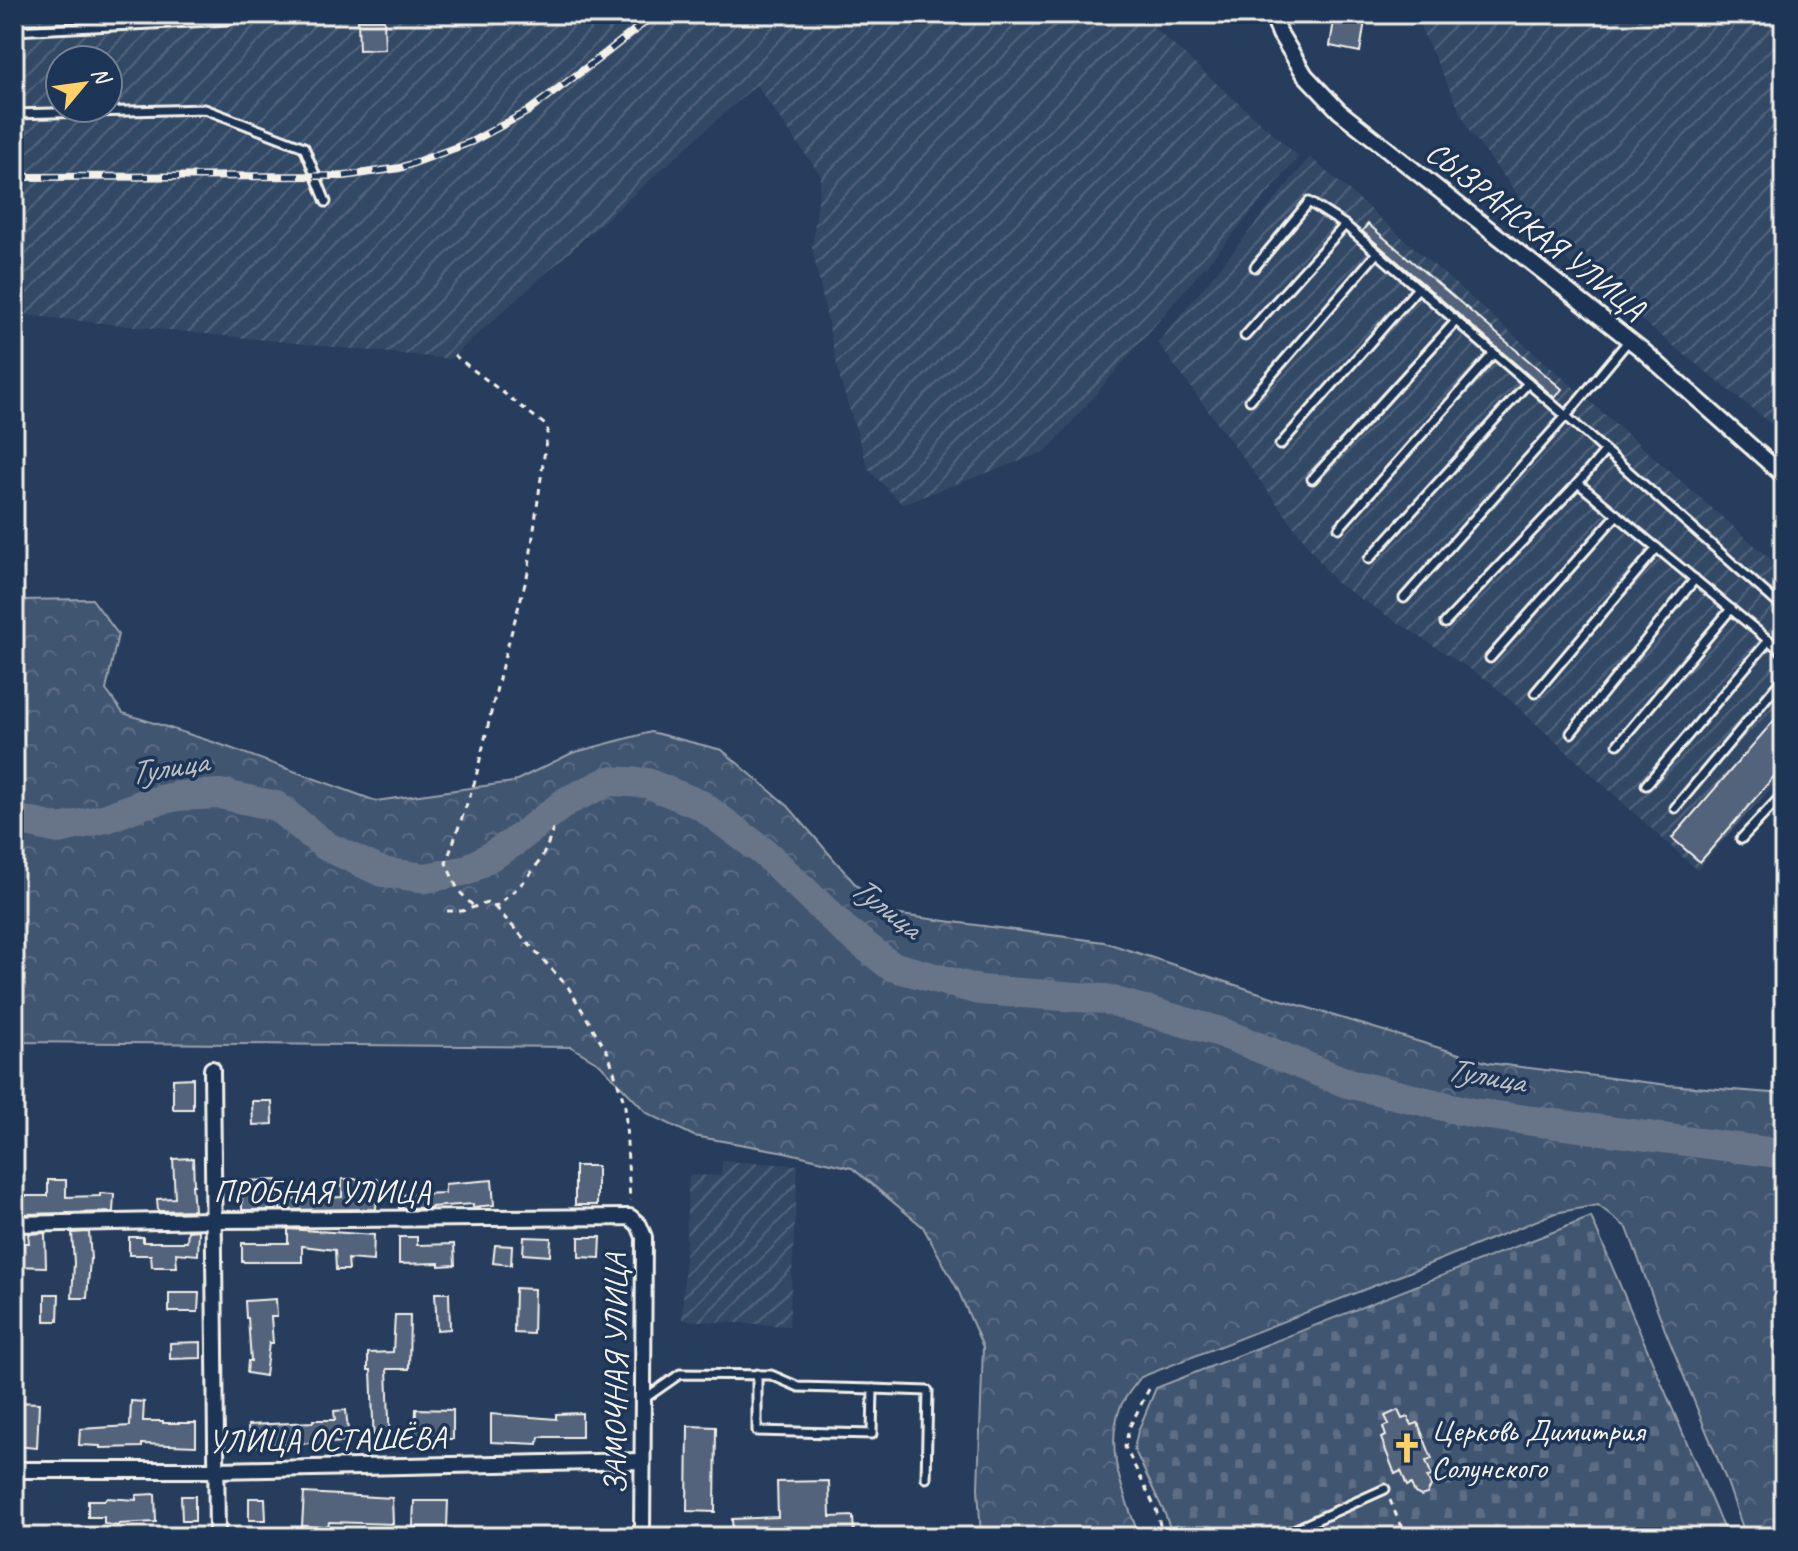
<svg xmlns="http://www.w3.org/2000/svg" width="1798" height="1551" font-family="Caveat,sans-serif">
<defs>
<pattern id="industrial-furrows" width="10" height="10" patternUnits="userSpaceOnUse" patternTransform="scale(2)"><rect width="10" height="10" fill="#334966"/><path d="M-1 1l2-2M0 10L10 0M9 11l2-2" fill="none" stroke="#51647c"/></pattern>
<pattern id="forest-crowns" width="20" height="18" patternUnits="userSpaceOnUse" patternTransform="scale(2)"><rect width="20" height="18" fill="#40546f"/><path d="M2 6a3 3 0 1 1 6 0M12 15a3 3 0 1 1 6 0" fill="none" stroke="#5c6d84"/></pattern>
<pattern id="cemetery-stones" width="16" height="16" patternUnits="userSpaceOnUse" patternTransform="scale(2)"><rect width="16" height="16" fill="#40546f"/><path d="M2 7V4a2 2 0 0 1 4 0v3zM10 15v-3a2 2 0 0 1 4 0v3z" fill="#5c6d84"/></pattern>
</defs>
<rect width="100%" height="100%" fill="#263d5d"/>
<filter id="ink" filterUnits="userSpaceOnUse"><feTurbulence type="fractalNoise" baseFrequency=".0125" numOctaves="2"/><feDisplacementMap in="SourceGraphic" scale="16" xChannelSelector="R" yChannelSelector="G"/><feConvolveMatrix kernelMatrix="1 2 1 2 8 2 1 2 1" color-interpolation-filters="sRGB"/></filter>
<g filter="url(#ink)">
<g fill="url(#industrial-furrows)" fill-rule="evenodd">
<path d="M 14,14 L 1169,14 L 1153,27 L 1299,157 L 1047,451 L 902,504 L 869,470 L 841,383 L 812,248 L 821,176 L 756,85 L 450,359 L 14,314 ZM 60,60 L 108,60 L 108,108 L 60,108 Z"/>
<path d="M 1419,14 L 1784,14 L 1784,434 L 1570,263 L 1470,132 L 1421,29 Z"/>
<path d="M 1310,157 L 1784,571 L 1784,773 L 1697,870 L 1490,682 L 1335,582 L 1158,343 Z"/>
<path d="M 722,1161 L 798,1165 L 789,1326 L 682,1320 L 689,1175 L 721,1176 Z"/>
</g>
<path fill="url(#forest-crowns)" stroke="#9aa2ac" stroke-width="2" d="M 92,599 L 118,634 L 106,690 L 123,713 L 219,744 L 376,801 L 513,782 L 572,753 L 651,732 L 722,750 L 788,806 L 856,885 L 893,914 L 1104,942 L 1269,996 L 1489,1063 L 1668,1085 L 1784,1094 L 1784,1537 L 1746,1537 L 1727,1482 L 1665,1330 L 1627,1228 L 1598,1205 L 1555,1213 L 1417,1269 L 1141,1377 C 1134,1386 1124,1397 1120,1408 C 1104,1451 1124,1493 1138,1534 L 1137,1537 L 981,1537 L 978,1488 L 983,1347 L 958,1290 L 923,1227 L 852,1168 L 785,1152 L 694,1136 L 647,1113 L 600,1064 L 571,1047 L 14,1042 L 14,600 Z"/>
<path fill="url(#cemetery-stones)" stroke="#9aa2ac" stroke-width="2" d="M 1591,1217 L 1727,1537 L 1173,1537 L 1165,1514 L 1134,1449 L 1138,1431 L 1156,1388 Z"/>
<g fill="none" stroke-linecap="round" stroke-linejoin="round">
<path stroke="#677588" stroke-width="30" d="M 14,819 L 59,829 L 107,818 L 143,804 L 178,796 L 220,794 L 276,806 L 326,846 L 382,872 L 426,878 L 468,870 L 514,842 L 567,801 L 609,781 L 647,783 L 701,805 L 765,853 L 844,929 L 891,966 L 979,990 L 1105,999 L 1220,1032 L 1347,1083 L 1473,1113 L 1784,1154"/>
</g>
<g fill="#52647b" stroke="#f4f1e8" stroke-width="2">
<path d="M 1335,14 L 1366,14 L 1360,52 L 1330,46 Z"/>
<path d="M 358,20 L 384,20 L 385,49 L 359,50 Z"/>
<path d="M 1368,224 L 1562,389 L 1555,398 L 1362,231 Z"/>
<path d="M 1784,709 L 1784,765 L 1700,862 L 1672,838 Z"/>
<path d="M 193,1078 L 193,1109 L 173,1109 L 173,1079 Z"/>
<path d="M 252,1101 L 272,1101 L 273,1124 L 253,1125 Z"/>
<path d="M 193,1158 L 194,1185 L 192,1185 L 194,1210 L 158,1211 L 157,1199 L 175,1198 L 173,1159 Z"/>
<rect x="575" y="1166" width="22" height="39"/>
<path d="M 342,1179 L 378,1179 L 376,1209 L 280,1210 L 280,1200 L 342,1197 Z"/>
<path d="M 48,1180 L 66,1180 L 66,1197 L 100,1196 L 100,1193 L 114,1194 L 113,1212 L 22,1214 L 22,1196 L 48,1196 Z"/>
<path d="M 277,1180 L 277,1210 L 242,1210 L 242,1181 Z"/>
<path d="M 492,1180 L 494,1205 L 473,1207 L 473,1204 L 431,1207 L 431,1208 L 399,1208 L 398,1195 L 445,1193 L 445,1184 Z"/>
<path d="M 288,1229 L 374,1235 L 373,1261 L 348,1259 L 349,1270 L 336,1270 L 335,1250 L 302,1246 L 302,1262 L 242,1262 L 242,1243 L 288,1243 Z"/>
<path d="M 199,1230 L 198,1255 L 176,1253 L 177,1267 L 152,1267 L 151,1255 L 129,1255 L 129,1237 L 143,1237 L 143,1242 L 187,1242 L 188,1231 Z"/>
<path d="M 89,1232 L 91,1259 L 90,1259 L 87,1298 L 72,1298 L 74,1263 L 72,1233 Z"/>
<path d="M 45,1233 L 46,1267 L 14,1266 L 14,1243 L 29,1243 L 28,1234 Z"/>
<path d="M 399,1237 L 417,1237 L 417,1245 L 454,1244 L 455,1265 L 439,1266 L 439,1263 L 399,1264 Z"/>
<path d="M 524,1237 L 551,1238 L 550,1256 L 523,1254 Z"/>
<path d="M 579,1237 L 601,1237 L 600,1258 L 579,1257 Z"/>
<path d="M 495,1245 L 512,1246 L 511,1265 L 493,1263 Z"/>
<path d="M 515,1288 L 534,1289 L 533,1334 L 514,1333 Z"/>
<path d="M 169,1293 L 199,1293 L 198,1312 L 169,1312 Z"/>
<path d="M 435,1293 L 449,1293 L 450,1329 L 437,1330 Z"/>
<path d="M 45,1294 L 59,1294 L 58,1321 L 45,1321 Z"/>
<path d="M 276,1299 L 277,1317 L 271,1317 L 273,1343 L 269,1343 L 265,1376 L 247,1373 L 248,1361 L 251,1361 L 248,1318 L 246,1318 L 245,1301 Z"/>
<path d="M 395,1315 L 410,1315 L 409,1369 L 387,1369 L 390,1444 L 374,1445 L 371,1370 L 368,1370 L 368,1353 L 393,1352 Z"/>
<path d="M 201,1342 L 201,1358 L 170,1359 L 170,1343 Z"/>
<path d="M 131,1401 L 144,1402 L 143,1421 L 163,1421 L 163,1423 L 196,1423 L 196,1446 L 142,1444 L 142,1447 L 100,1448 L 100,1446 L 79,1445 L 80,1429 L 130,1426 Z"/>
<path d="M 14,1402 L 39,1403 L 37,1448 L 14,1446 Z"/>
<path d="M 416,1409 L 453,1410 L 453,1439 L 415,1439 Z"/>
<path d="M 346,1410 L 349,1442 L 326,1443 L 326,1445 L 313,1445 L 313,1443 L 249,1446 L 248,1425 L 313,1422 L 313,1420 L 335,1420 L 334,1411 Z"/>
<path d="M 1398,1410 L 1402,1419 L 1408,1417 L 1412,1425 L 1418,1423 L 1432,1459 L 1426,1461 L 1432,1476 L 1427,1477 L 1431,1486 L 1427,1494 L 1421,1496 L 1415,1493 L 1411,1484 L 1407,1486 L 1401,1471 L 1395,1474 L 1381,1438 L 1386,1436 L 1383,1427 L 1389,1424 L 1385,1416 Z"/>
<path d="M 582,1413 L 582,1437 L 539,1437 L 538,1444 L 491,1442 L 491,1414 L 556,1419 L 556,1414 Z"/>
<path d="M 688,1426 L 716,1427 L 715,1512 L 687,1511 Z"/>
<path d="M 829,1481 L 830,1517 L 853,1516 L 854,1537 L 733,1537 L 732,1519 L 778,1517 L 777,1482 Z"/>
<path d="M 304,1493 L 392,1498 L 393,1524 L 329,1522 L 328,1528 L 302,1526 Z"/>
<path d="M 155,1494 L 156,1522 L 119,1524 L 118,1526 L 104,1524 L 104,1517 L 88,1517 L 88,1500 L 105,1500 L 106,1498 L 136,1500 L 136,1495 Z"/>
<path d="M 181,1496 L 195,1496 L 195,1521 L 182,1521 Z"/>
<path d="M 249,1498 L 265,1498 L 266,1520 L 249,1520 Z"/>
<path d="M 414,1501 L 448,1501 L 447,1527 L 413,1527 Z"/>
</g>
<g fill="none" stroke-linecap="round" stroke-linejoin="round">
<g stroke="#f4f1e8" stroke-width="13">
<g id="service">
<path d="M 14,31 L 230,20"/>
<path d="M 14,114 L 205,109 L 304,147 L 326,202"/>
<path d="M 1255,267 L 1309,202 L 1345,225"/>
<path d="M 1245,336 L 1345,225 L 1566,416 L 1404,598"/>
<path d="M 1629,340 L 1566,416 L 1784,609"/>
<path d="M 1250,400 L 1377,253"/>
<path d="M 1280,445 L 1418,288"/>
<path d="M 1605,451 L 1578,483 L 1784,653"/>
<path d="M 1312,479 L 1456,321"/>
<path d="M 1339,528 L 1494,353"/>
<path d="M 1369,559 L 1528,383"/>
<path d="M 1445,623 L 1578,483"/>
<path d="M 1490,658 L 1617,515"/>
<path d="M 1535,693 L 1657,548"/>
<path d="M 1571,733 L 1695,579"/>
<path d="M 1618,744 L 1731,609"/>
<path d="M 1646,785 L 1769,640"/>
<path d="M 1675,808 L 1784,677"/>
<path d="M 1741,839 L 1784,793"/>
<path d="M 873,1389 L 928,1391 L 926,1478"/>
<path d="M 644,1399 L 680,1374 L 771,1375 L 799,1387 L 873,1389 L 872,1434 L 757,1431 L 757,1374"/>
<path d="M 1278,1537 L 1385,1489"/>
</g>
</g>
<g stroke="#f4f1e8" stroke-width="20">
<g id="minor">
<path d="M 1272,14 L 1280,34 L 1305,75 L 1339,111 L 1641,349 L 1784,476"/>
<path d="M 212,1069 L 217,1537"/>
<path d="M 14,1224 L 213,1220 L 630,1217 L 639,1225 L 644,1237 L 642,1537"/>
<path d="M 14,1470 L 216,1470 L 642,1461"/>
</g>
</g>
<g stroke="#f4f1e8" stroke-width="3" stroke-dasharray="6 6" stroke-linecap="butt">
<path d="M 454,355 L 548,427 L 528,573 L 502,666 L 475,781 L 446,863 L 458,890 L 474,907"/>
<path d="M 495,907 L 568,987 L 608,1053 L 625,1105 L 630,1201"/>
<path d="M 447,911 L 462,911 L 487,903 L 495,907 C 526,882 544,864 554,825"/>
<path d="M 1149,1389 L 1129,1428 L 1125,1447 L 1156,1509 L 1163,1537"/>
<path d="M 1390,1500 L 1399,1522 L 1412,1537"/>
</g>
<use href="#service" stroke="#1d3557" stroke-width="7"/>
<use href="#minor" stroke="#1d3557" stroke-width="14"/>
<g stroke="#f4f1e8" stroke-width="8">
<path id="rail" d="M 14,177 L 344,176 L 400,168 L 471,142 L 527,112 L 606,53 L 655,14"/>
</g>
<use href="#rail" stroke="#1d3557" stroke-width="5" stroke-dasharray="15" stroke-linecap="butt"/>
</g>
</g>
<defs>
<g id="church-bare" transform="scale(2.4)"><path d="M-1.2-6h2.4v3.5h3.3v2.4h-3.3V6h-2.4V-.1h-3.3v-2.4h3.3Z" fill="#ffd166" stroke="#1d3557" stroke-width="2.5" paint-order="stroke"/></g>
</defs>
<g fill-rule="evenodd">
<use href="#church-bare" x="1407" y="1448"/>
</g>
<g text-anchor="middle" stroke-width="7" stroke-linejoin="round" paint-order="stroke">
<g font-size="32" fill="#f4f1e8" stroke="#1d3557">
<text transform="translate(1536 230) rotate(38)" y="11">СЫЗРАНСКАЯ УЛИЦА</text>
<text x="322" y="1202">ПРОБНАЯ УЛИЦА</text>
<text transform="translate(615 1374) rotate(-90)" y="11">ЗАМОЧНАЯ УЛИЦА</text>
<text transform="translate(327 1439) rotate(-1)" y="11">УЛИЦА ОСТАШЁВА</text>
</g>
<g font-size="32" fill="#f4f1e8" stroke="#1d3557" text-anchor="start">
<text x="1431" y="1441">Церковь Димитрия<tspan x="1431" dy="37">Солунского</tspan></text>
</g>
<g font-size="34" font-style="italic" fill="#bcbfc2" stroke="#1d3557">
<text transform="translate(168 766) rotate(-9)" y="12">Тулица</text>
<text transform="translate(887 906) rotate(38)" y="12">Тулица</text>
<text transform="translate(1486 1074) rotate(10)" y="12">Тулица</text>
</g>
</g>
<rect width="1798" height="1551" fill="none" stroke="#1d3557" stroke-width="48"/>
<rect x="24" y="24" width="1750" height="1503" fill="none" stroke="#f4f1e8" stroke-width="3" filter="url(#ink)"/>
<g transform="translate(84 84) rotate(61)"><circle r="38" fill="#1d3557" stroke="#738091" stroke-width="2"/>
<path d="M0-6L14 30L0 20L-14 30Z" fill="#ffd166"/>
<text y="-12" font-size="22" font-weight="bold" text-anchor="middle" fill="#f4f1e8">N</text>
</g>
</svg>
